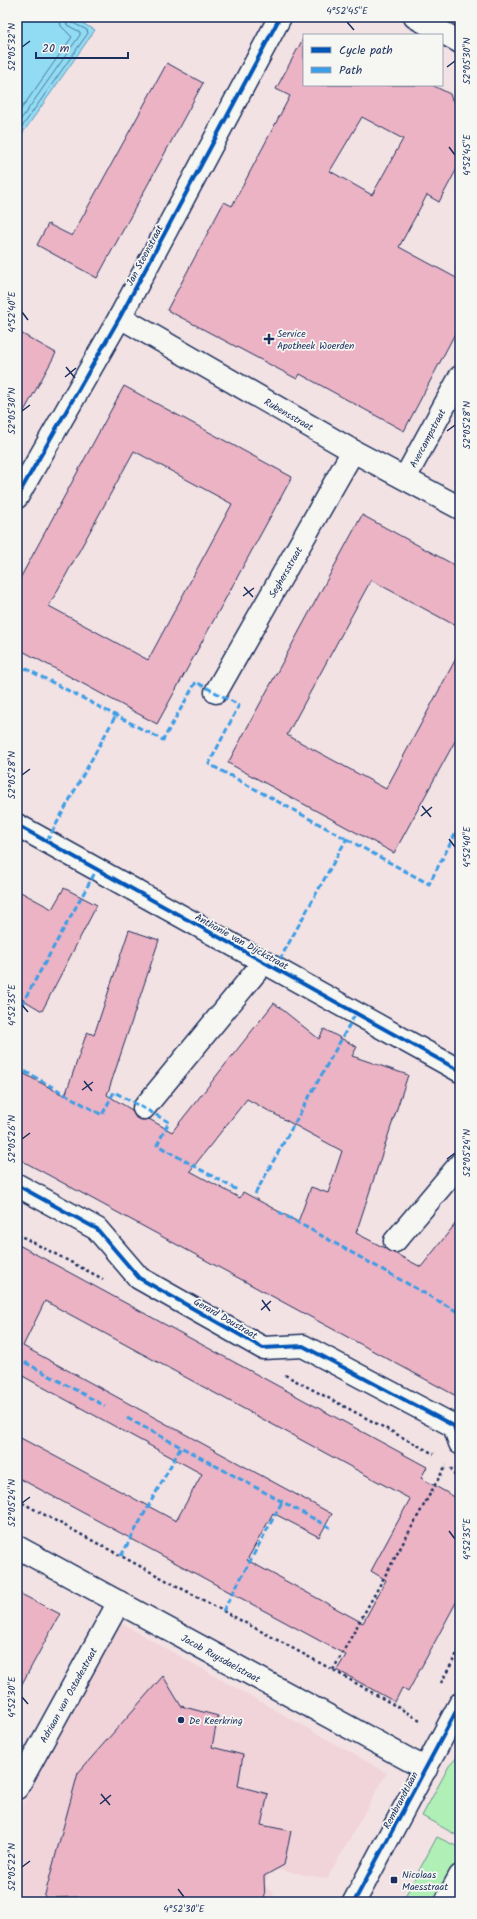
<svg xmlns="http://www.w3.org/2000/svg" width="477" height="1919" font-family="Kalam,sans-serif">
<rect width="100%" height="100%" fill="#f3e2e4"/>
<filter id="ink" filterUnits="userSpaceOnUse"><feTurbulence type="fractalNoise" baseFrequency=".025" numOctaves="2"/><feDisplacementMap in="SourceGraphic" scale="8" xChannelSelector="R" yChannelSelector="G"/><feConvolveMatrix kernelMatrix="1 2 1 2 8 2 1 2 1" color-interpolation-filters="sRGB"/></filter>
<g filter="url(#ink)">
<path fill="#f1d4da" d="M 121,1623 L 387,1773 L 327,1879 L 273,1869 L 264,1884 L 274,1894 L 271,1902 L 17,1902 L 17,1813 Z"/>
<g fill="#b0f0b7" stroke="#66908a">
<path d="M 460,1754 L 460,1837 L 422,1816 L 449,1766 Z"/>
<path d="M 437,1837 L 460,1848 L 460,1858 L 436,1902 L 402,1902 Z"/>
</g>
<path fill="#92dcf3" stroke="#6297b7" d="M 17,17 L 71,17 L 95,30 L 17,141 Z"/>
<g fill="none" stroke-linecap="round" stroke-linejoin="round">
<g stroke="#4b749a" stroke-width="1">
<path d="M 17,115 L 72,37 L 61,26 L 59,17"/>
<path d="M 17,125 L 80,35 L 80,32 L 67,25 L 65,17"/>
<path d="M 17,134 L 88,33 L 87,30 L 71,22 L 70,17"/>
</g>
</g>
<g fill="#ecb3c4" stroke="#1b2f5e" fill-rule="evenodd">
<path d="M 304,37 L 304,85 L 432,85 L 450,94 L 452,100 L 460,104 L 460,163 L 439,202 L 427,195 L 399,247 L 460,280 L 460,324 L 404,431 L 300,374 L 297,379 L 167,310 L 224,202 L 232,206 L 290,96 L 276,89 ZM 362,117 L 403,139 L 372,195 L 330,171 Z"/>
<path d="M 167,63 L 203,83 L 97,278 L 37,245 L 48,224 L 72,236 Z"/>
<path d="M 17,331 L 56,353 L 17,424 Z"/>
<path d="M 124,386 L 292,477 L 157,724 L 17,648 L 17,584 ZM 134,451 L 232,504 L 148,660 L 49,606 Z"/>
<path d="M 362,515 L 460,568 L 460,628 L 371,580 L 287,735 L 386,789 L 460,651 L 460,732 L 394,853 L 228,763 Z"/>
<path d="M 64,888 L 97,905 L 42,1011 L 17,996 L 17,890 L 52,909 Z"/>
<path d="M 129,930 L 159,940 L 107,1095 L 132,1110 L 136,1118 L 142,1120 L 149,1119 L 172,1132 L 274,1003 L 319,1039 L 324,1029 L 357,1047 L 352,1056 L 408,1075 L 356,1233 L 421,1267 L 460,1218 L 460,1398 L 17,1158 L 17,1070 L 65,1096 L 87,1032 L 94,1035 ZM 247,1099 L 342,1151 L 328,1193 L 311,1187 L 298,1222 L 243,1192 L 240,1198 L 190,1171 Z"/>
<path d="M 17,1244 L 427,1467 L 421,1478 L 460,1500 L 460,1595 L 408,1692 L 402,1688 L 395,1702 L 350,1677 L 337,1670 L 346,1655 L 17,1477 L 17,1436 L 176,1521 L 202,1474 L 17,1373 ZM 45,1301 L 410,1499 L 371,1571 L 386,1580 L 363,1623 L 247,1560 L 273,1513 L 319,1537 L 332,1514 L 23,1346 Z"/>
<path d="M 17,1592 L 60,1614 L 17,1693 Z"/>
<path d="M 163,1676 L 181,1706 L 218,1716 L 212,1747 L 243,1755 L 238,1786 L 268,1794 L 261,1825 L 291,1831 L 284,1865 L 264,1876 L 265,1902 L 85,1902 L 80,1897 L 44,1898 L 78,1773 Z"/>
</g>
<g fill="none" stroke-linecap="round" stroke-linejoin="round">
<g stroke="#1b2f5e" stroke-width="25">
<g id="minor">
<path d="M 415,17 L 460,42"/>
<path d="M 120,317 L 353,451 L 460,508"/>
<path d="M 405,478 L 460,377"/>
<path d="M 17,497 L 120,317 L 280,17"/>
<path d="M 216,692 L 353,451"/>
<path d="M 17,825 L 460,1071"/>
<path d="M 144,1108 L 264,962"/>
<path d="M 17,1185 L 97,1229 L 139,1278 L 263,1348 L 303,1346 L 454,1426 L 460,1443"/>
<path d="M 395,1241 L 460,1164"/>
<path d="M 17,1547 L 426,1769"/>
<path d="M 17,1788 L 119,1602"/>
<path d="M 446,1902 L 460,1876"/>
</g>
</g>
<g stroke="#1b2f5e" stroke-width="25">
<path id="tertiary" d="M 354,1902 L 460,1704"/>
</g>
<g stroke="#1b2f5e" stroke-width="2.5" stroke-dasharray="3 3" stroke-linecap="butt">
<path d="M 17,1234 L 103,1279"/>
<path d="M 285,1375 L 434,1454"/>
<path d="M 451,1468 L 456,1478 L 460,1481"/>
<path d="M 17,1500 L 333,1670 L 420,1720"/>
<path d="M 333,1670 L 446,1465"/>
<path d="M 441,1683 L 460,1648"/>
</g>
<use href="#minor" stroke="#f6f6f2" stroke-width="22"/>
<use href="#tertiary" stroke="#f6f6f2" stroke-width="22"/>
<g stroke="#3b9de6" stroke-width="3" stroke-dasharray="6 3" stroke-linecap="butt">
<path d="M 17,664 L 163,740 L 196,682 L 239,705 L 209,764 L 429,884 L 460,825"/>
<path d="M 47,841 L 116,715"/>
<path d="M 275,968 L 347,838"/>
<path d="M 17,1013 L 97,869"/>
<path d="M 17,1067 L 102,1115 L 114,1092 L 169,1122 L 157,1145 L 237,1190"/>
<path d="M 255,1194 L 356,1013"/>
<path d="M 279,1212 L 460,1313"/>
<path d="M 17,1358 L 105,1406"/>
<path d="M 127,1418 L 331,1528"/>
<path d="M 121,1556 L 181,1447"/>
<path d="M 223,1611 L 282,1502"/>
</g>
<g stroke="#f6f6f2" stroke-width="6">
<g id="cycleway">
<path d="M 17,497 L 120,317 L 280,17"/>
<path d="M 17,825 L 460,1071"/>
<path d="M 17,1185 L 97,1229 L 139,1278 L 263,1348 L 303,1346 L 454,1426 L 460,1443"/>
<path d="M 354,1902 L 460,1704"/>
</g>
</g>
<use href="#cycleway" stroke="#0057b8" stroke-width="4"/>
</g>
</g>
<path fill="none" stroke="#1b2f5e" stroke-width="1.5" d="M 347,22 L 354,30M 22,47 L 30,41M 447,67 L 455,61M 449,147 L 455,155M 22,312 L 28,320M 66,367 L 75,378M 65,377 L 76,368M 22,411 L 30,405M 447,431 L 455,425M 244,587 L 253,597M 243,596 L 254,588M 22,775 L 30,769M 422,806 L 431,817M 421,816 L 432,807M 449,839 L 455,847M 22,1005 L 28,1012M 84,1081 L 92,1091M 82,1090 L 93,1082M 22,1139 L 30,1133M 447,1159 L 455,1153M 262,1300 L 270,1311M 261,1310 L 271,1301M 22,1503 L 30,1497M 449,1531 L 455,1539M 22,1697 L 28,1704M 101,1794 L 110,1805M 100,1804 L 111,1795M 22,1867 L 30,1861M 178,1889 L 184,1897"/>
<g fill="#1b2f5e" stroke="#f6f6f2" stroke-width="1.5">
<path d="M267 333h4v4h4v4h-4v4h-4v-4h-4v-4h4z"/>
<circle cx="181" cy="1720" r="4"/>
<rect x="390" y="1876" width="8" height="8" rx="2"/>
</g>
<g text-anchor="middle" stroke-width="3.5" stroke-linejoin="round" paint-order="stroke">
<g font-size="10" fill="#1b2f5e" stroke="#f6f6f2">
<text transform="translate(144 255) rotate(-62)" y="4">Jan Steenstraat</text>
<text transform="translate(289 414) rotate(30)" y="4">Rubensstraat</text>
<text transform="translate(427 438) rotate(-62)" y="4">Avercampstraat</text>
<text transform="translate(285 572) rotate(-60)" y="4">Seghersstraat</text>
<text transform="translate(242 941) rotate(29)" y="4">Anthonie van Dijckstraat</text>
<text transform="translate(226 1318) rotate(30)" y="4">Gerard Doustraat</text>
<text transform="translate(221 1658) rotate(29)" y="4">Jacob Ruysdaelstraat</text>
<text transform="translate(68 1695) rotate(-61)" y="4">Adriaan van Ostadestraat</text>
<text transform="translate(400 1800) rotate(-62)" y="4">Rembrandtlaan</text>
</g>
<g font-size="10" fill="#1b2f5e" stroke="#f6f6f2" text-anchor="start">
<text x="277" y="337">Service<tspan x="277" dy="12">Apotheek Woerden</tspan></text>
<text x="189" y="1724">De Keerkring</text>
<text x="402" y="1878">Nicolaas<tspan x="402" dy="12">Maesstraat</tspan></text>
</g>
</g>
<rect width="477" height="1919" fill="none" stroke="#f6f6f2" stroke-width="44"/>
<rect x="303" y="34" width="140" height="52" fill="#f6f6f2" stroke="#9ea6b7"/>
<rect x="311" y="47" width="20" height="6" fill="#0057b8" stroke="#9ea6b7"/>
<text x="339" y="54" font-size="12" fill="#1b2f5e">Cycle path</text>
<rect x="311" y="67" width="20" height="6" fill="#3b9de6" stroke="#9ea6b7"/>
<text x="339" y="74" font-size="12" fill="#1b2f5e">Path</text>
<path d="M36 52v6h92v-6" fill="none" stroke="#1b2f5e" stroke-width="2"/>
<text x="42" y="52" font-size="12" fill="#1b2f5e" stroke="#f6f6f2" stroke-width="3" paint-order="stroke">20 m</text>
<rect x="22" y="22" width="433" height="1875" fill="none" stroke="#1b2f5e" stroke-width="1.5"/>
<g font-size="10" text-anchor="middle" fill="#1b2f5e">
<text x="347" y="14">4°52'45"E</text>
<text transform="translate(11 47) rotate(-90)" y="4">52°05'32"N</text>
<text transform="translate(466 61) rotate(-90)" y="4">52°05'30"N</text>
<text transform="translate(466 155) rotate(-90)" y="4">4°52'45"E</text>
<text transform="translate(11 312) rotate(-90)" y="4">4°52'40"E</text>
<text transform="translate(11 411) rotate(-90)" y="4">52°05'30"N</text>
<text transform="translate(466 425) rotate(-90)" y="4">52°05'28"N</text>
<text transform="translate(11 775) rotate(-90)" y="4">52°05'28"N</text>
<text transform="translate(466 847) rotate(-90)" y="4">4°52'40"E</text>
<text transform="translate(11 1005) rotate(-90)" y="4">4°52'35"E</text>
<text transform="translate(11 1139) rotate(-90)" y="4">52°05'26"N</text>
<text transform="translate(466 1153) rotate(-90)" y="4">52°05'24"N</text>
<text transform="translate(11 1503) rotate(-90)" y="4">52°05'24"N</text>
<text transform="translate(466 1539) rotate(-90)" y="4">4°52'35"E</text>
<text transform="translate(11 1697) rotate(-90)" y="4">4°52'30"E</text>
<text transform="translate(11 1867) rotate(-90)" y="4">52°05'22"N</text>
<text x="184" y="1912">4°52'30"E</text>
</g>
</svg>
